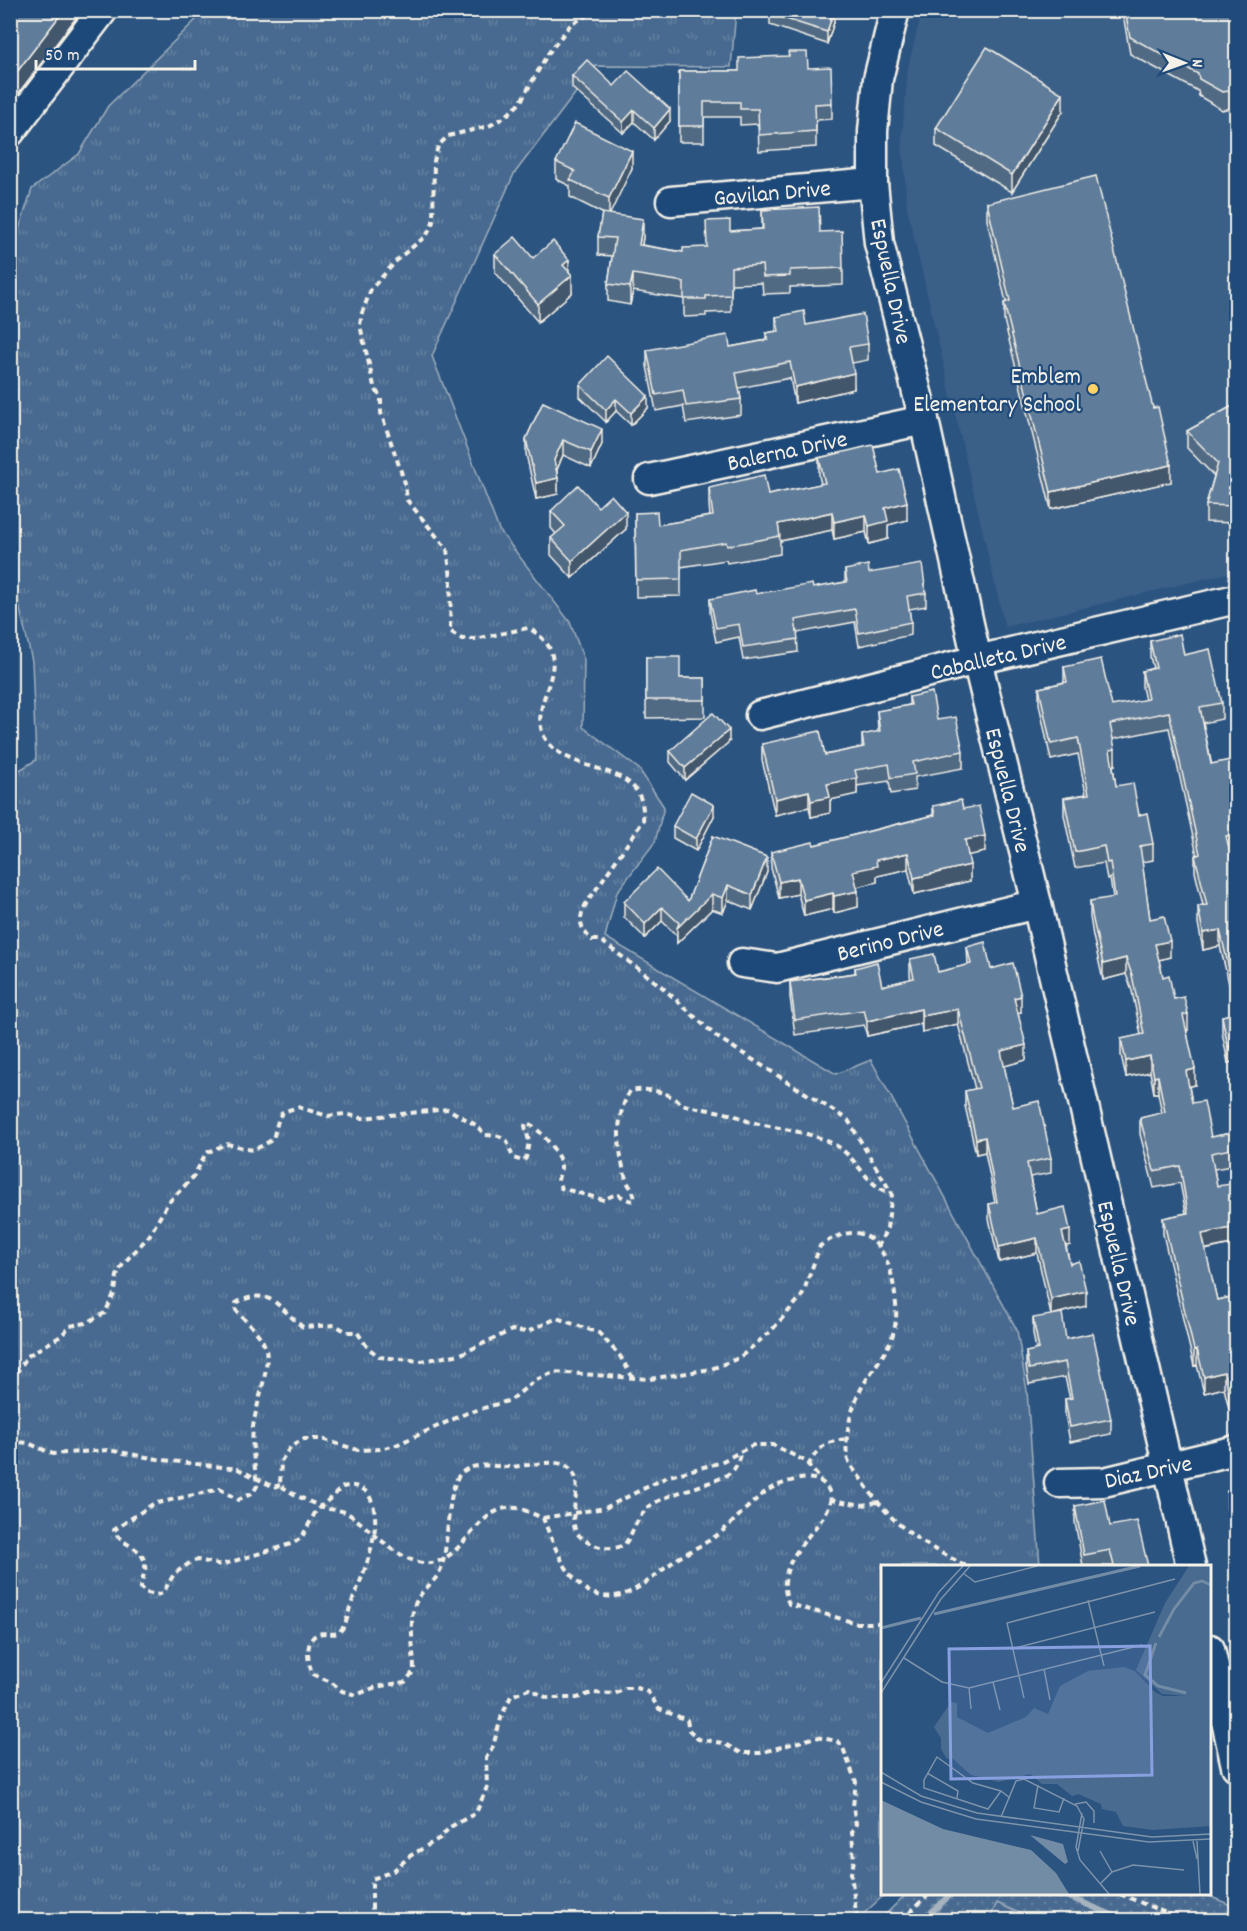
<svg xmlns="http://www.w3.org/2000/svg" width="1247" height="1931" font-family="Dekko,sans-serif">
<defs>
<pattern id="grass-tufts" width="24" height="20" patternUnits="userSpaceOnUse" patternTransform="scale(1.5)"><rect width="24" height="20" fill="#496b90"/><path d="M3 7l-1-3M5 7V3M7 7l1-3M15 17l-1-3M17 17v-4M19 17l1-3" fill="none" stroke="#6481a0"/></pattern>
<pattern id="park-dots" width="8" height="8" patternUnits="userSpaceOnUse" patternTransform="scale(1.5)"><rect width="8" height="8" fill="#496b90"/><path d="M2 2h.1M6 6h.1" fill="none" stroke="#6481a0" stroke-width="1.8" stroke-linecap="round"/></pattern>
</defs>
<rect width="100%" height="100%" fill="#2c5481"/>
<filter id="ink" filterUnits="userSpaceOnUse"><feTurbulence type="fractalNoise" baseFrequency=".0167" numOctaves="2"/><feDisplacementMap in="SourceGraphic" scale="12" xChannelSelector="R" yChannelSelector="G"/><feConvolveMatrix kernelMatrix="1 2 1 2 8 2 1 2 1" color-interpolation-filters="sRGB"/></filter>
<g filter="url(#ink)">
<path fill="#3b6088" d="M 922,11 L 1236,11 L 1236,571 L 1005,627 L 907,207 L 902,138 L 908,68 Z"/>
<path fill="url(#grass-tufts)" stroke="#9eaebc" stroke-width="1.5" d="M 205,11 L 736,11 L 731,67 L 596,66 L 514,174 L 432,356 L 499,530 L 570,622 L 584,660 L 583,727 L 639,769 L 664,807 L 655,842 L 617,892 L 605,937 L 836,1074 L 871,1060 L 1017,1330 L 1027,1391 L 1040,1566 L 882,1566 L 882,1894 L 885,1894 L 857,1920 L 11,1920 L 10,776 L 36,760 L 32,661 L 10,566 L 10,257 L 32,189 L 79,154 L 108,106 Z"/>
<path fill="url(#park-dots)" stroke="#9eaebc" stroke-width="1.5" d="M 906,1894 L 1204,1894 L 1236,1907 L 1236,1920 L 880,1920 Z"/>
<path fill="#496b90" stroke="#9eaebc" stroke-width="1.5" d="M 997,1903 L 1034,1920 L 989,1920 Z"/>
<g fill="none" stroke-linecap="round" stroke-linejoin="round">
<g stroke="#a7b4c0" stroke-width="6">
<path d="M 1062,1894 L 1124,1920"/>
<path d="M 923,1920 L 951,1894"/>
</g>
<g stroke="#f4f1e8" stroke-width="33">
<g id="minor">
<path d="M 895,10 L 878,79 L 873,131 L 873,183 L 879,243 L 924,420 L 977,660 L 1037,904 L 1191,1566"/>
<path d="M 10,132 L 103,10"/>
<path d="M 671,201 L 873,183"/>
<path d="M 649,479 L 924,420"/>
<path d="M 760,715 L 977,660 L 1236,599"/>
<path d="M 742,963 L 777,968 L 1037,904"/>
<path d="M 1059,1483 L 1104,1482 L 1236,1450"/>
<path d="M 1210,1649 L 1236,1766"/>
</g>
</g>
<g stroke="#f4f1e8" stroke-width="4" stroke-dasharray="6 4.5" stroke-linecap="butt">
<path d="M 598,10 L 571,24 L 547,55 L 520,103 L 505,117 L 489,126 L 448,136 L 438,146 L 434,161 L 433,222 L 427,235 L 399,258 L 371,289 L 362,313 L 360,325 L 374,386 L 381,399 L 381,413 L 405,483 L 407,500 L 447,549 L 451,578 L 450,631 L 462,639 L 475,639 L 528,628 C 586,660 520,704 547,741 C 574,778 648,759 643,821 L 586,904 C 578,919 579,928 592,940 L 600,940 L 661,986 L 717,1037 L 848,1120 L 892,1194 L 887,1228 L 878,1247"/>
<path d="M 10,16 L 14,10"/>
<path d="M 633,1378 L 620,1356 L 599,1333 L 557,1318 L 527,1332 L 512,1330 L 461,1354 L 422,1361 L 380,1357 L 368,1348 L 357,1332 L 347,1332 L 335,1325 L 303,1327 C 278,1308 271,1285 236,1303 L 236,1310 C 246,1322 263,1335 266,1350 C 270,1369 256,1405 253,1427 C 251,1448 255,1465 257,1486 L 253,1493 L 238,1500 L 220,1489 L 153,1504 L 114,1530 C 120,1546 142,1545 145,1564 C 146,1573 141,1579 141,1588 L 144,1592 L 156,1595 L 163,1593 L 174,1574 L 191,1562 L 198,1560 L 221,1565 L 294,1543 L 302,1537 L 316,1511 L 343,1487 C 352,1484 362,1486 368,1494 C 388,1523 361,1578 350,1607 C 348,1615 347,1622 342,1629 L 338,1633 C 332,1635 323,1632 318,1634 C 304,1639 307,1666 314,1675 L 331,1682 L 342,1691 L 356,1695 L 376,1687 L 405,1682 L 414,1671 C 414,1653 408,1617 416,1602 C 426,1582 439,1585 444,1557 C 448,1538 448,1485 461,1473 C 475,1461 494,1467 510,1467 C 516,1467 522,1465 528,1465 C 543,1464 565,1457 574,1474 C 582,1489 568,1513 576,1532 C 586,1545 611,1554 625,1544 C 634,1531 637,1516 650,1506 C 672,1490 722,1484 734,1469 C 738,1464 739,1457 741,1451"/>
<path d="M 10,1382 L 28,1356 L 37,1350 L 61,1336 L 70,1326 L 86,1323 L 105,1313 L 115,1292 L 117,1276 L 123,1264 L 149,1236 L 168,1203 L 194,1176 L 206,1153 L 226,1144 C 252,1148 247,1156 273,1139 L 279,1117 L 283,1112 L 298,1107 L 328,1116 L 345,1114 L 362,1118 L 448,1109 L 476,1125 L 485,1135 L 499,1136 L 507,1141 L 513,1158 L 523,1161 L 526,1158 L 529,1141 L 525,1126 L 526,1123 C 537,1124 562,1156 561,1167 C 561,1171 558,1177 558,1181 L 561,1188 L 604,1200 C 622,1189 618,1199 634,1201 C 636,1191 629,1188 626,1179 C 618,1151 614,1117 630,1091 C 644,1088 659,1090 672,1097 C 677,1100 682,1105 688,1106 C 706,1110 733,1112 747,1121 C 776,1129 815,1131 840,1148 C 858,1161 869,1188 891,1193"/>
<path d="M 10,1441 L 28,1443 L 53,1454 L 108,1450 L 163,1460 L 238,1469 L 274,1487 L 280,1485"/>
<path d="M 808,1466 C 818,1447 826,1441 847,1439"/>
<path d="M 830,1500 L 864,1505 L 877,1502"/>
<path d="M 543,1518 L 605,1508 L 669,1476 L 719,1463 L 753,1445 L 773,1445 L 805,1461 L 821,1480"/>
<path d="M 882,1623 L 856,1623 L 789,1604 C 765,1549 855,1515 824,1484 C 813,1473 788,1481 776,1486 C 758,1493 737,1520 720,1533 C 707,1543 691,1550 677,1559 C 660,1571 643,1588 624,1594 C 613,1598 598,1597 588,1591 C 565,1576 553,1543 543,1518 C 535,1515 526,1510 517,1508 C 480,1503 467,1553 436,1562 C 404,1571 371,1527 347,1513 C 341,1510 335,1510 329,1509 C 311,1503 295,1496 280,1485 L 281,1461 L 291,1446 L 304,1439 L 321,1439 L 358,1450 L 380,1449 L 396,1445 L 467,1413 L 511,1400 L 534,1381 L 554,1372 L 650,1379 L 711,1369 L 739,1358 L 770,1332 L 802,1296 L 820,1246 C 833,1237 850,1228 866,1236 C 880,1244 888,1261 892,1277 C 895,1293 898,1310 895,1326 C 891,1348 876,1364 865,1382 C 853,1400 844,1434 847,1456 C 848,1464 856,1472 861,1479 C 893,1526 917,1542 967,1566"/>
<path d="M 1120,1894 L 1183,1920"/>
<path d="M 372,1920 L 372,1879 L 393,1871 L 410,1856 L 440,1838 L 450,1827 L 476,1813 L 487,1787 L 486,1758 L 493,1746 L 502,1715 L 511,1696 L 529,1689 L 548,1698 L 577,1698 L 592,1693 L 615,1694 L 626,1688 L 637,1688 L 648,1692 L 659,1709 L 687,1720 L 689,1730 L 698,1739 L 723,1743 L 741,1753 L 760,1753 L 816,1737 L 837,1741 L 843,1748 L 856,1782 L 853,1806 L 856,1824 L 852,1832 L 854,1861 L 851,1873 L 857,1920"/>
<path d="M 902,1920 L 929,1894"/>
</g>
<use href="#minor" stroke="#1f4a7a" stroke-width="28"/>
</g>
<g fill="#516a84" stroke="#f4f1e8" stroke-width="1.5">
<path d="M 1124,10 L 1236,10 L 1236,107 L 1222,110 L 1199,96 L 1198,91 L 1130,54 L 1124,20 Z"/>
<path d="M 770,14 L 834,22 L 827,44 L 770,25 Z"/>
<path d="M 808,68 L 832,103 L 832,119 L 816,120 L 816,147 L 759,151 L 758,124 L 740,125 L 740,117 L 704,117 L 704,142 L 679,142 L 679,71 L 739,71 Z"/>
<path d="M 572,76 L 614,86 L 670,121 L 654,140 L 634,122 L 623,133 L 572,88 Z"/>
<path d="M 1063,111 L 1012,192 L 936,146 L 936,128 Z"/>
<path d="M 556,162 L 632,168 L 609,214 L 643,237 L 642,245 L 683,252 L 707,247 L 730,231 L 762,229 L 762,210 L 820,232 L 843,268 L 843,285 L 790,287 L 790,293 L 763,294 L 762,283 L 731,284 L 731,312 L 706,313 L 706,316 L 684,317 L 684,299 L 633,291 L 630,305 L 608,301 L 608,284 L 612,256 L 598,255 L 598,237 L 602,213 L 570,197 L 570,186 L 556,179 Z"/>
<path d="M 987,203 L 1153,408 L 1171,482 L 1051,509 L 1004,320 L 1004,303 L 1006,302 L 987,220 Z"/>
<path d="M 495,254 L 533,258 L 569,272 L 572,293 L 538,322 L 495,272 Z"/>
<path d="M 776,317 L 806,325 L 868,344 L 868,360 L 852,363 L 854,389 L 795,403 L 790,378 L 739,388 L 741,399 L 741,415 L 686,423 L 683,406 L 656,411 L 647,366 L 647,350 L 730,347 L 766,340 L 766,333 L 776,331 Z"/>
<path d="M 580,385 L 648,408 L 631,425 L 616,411 L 606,422 L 580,397 Z"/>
<path d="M 543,402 L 602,444 L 591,468 L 563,455 L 557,470 L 558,494 L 536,499 L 526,454 L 526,439 Z"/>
<path d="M 1236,404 L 1236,523 L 1206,522 L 1206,505 L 1214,476 L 1187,448 L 1187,431 Z"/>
<path d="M 819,458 L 880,474 L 907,520 L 888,525 L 888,539 L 869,544 L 866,532 L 834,539 L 832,530 L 780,541 L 780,554 L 727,563 L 726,560 L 681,567 L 681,596 L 636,597 L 635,513 L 658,525 L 710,516 L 709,505 L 709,488 L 768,495 L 821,484 L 819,476 Z"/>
<path d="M 598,507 L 626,529 L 572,578 L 551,555 L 551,538 L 556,534 L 551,528 L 551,511 Z"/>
<path d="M 845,570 L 869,573 L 926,593 L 926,606 L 909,609 L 911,622 L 911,635 L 859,646 L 855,622 L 797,633 L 798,652 L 743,660 L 739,637 L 716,642 L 710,612 L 710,599 L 813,588 L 845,582 Z"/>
<path d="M 1150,641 L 1184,655 L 1222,703 L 1222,719 L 1203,723 L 1230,851 L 1234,868 L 1236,868 L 1236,1061 L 1228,1063 L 1222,1032 L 1222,1016 L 1236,1013 L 1220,946 L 1203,950 L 1198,923 L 1198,906 L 1203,905 L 1195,872 L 1195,856 L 1197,855 L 1169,728 L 1113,739 L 1115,765 L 1113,766 L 1116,786 L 1139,815 L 1153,844 L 1153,860 L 1142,862 L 1150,919 L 1170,957 L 1159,960 L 1163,977 L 1174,999 L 1188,1030 L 1187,1031 L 1195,1085 L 1189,1086 L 1192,1103 L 1211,1137 L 1236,1132 L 1236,1165 L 1214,1169 L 1217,1186 L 1236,1243 L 1205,1250 L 1217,1300 L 1236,1296 L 1229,1409 L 1224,1388 L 1204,1393 L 1197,1365 L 1194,1366 L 1163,1234 L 1163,1218 L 1186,1213 L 1180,1183 L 1154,1188 L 1140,1134 L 1140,1118 L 1162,1113 L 1158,1093 L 1154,1093 L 1150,1072 L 1126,1077 L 1121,1055 L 1121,1039 L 1141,1035 L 1132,991 L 1126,974 L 1103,980 L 1093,936 L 1090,917 L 1090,901 L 1113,898 L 1110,878 L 1107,879 L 1104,863 L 1075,868 L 1064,815 L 1064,798 L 1086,794 L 1078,754 L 1051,760 L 1039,704 L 1039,688 L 1064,682 L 1064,667 L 1112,706 L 1145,700 L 1142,687 L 1142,671 L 1153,668 L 1150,657 Z"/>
<path d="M 646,657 L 680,678 L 705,678 L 705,717 L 646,718 Z"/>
<path d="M 909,697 L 937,720 L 963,751 L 963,768 L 915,777 L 915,790 L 891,794 L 889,781 L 857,786 L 857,794 L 830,800 L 830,813 L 811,817 L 809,807 L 775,815 L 762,760 L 762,744 L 825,755 L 862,747 L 862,735 L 878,732 L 877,711 L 909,705 Z"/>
<path d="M 729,742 L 685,780 L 670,762 L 670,751 Z"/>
<path d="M 933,806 L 963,809 L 985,852 L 968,855 L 970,881 L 914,894 L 908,869 L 877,876 L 877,882 L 856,887 L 858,907 L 834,913 L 833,909 L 804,916 L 798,894 L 779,898 L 771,868 L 771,852 L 814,845 L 933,815 Z"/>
<path d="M 714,816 L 696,851 L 673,838 L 673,826 Z"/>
<path d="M 713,836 L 767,872 L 752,910 L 728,900 L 723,913 L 712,909 L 677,943 L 677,936 L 662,921 L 645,938 L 624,917 L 624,902 L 688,901 Z"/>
<path d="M 967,947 L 991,969 L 1021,1012 L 1018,1012 L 1026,1060 L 1004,1066 L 1013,1107 L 1051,1158 L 1051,1173 L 1030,1177 L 1037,1214 L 1070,1245 L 1066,1246 L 1070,1264 L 1086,1306 L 1051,1315 L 1037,1253 L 999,1262 L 989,1219 L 989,1204 L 995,1203 L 985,1152 L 976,1154 L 965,1106 L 965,1091 L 975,1089 L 958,1024 L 922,1032 L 921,1024 L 867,1036 L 864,1025 L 795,1035 L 790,997 L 790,982 L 855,973 L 855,968 L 882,986 L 911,979 L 910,975 L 910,959 L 938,972 L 968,965 Z"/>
<path d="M 1033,1318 L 1066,1339 L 1111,1419 L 1111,1434 L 1070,1442 L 1065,1414 L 1065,1399 L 1070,1399 L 1065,1377 L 1029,1384 L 1026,1367 L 1026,1352 L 1036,1350 L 1033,1333 Z"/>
<path d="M 1236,1489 L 1236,1545 L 1227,1508 L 1227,1491 Z"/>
<path d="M 1075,1506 L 1110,1526 L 1148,1566 L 1083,1566 L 1075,1522 Z"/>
</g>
<g fill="#42566c" stroke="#f4f1e8" stroke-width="1.5">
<path d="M 64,10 L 82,10 L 10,104 L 10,81 Z"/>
<path d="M 834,10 L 834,22 L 827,44 L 827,32 Z"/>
<path d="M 1063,94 L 1063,111 L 1012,192 L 1012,175 Z"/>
<path d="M 670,109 L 670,121 L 654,140 L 654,128 Z"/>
<path d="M 634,110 L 634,122 L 623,133 L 623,122 Z"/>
<path d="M 632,151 L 632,168 L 609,216 L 609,198 Z"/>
<path d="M 643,219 L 643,237 L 639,262 L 639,245 Z"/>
<path d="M 569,260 L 569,277 L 563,265 Z"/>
<path d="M 633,274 L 633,291 L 630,305 L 630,287 Z"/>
<path d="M 572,275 L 572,293 L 538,322 L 538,304 Z"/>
<path d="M 854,373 L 854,389 L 795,403 L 795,387 Z"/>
<path d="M 648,396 L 648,408 L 631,425 L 631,413 Z"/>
<path d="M 616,399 L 616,411 L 606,422 L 606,410 Z"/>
<path d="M 602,429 L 602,444 L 591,468 L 591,452 Z"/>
<path d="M 563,440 L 563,455 L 554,475 L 554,460 Z"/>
<path d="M 1171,465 L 1171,482 L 1051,509 L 1051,492 Z"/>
<path d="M 558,478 L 558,494 L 536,499 L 536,483 Z"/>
<path d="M 907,502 L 907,520 L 888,525 L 888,539 L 869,544 L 869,526 L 885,508 Z"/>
<path d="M 626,512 L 626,529 L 572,578 L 572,561 Z"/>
<path d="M 832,512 L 832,530 L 780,541 L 778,524 Z"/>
<path d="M 866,515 L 866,532 L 834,539 L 834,522 Z"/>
<path d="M 729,730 L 729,742 L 685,780 L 685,768 Z"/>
<path d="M 1115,749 L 1115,765 L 1110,767 L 1110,750 Z"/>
<path d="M 857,778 L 857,794 L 830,800 L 830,813 L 811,817 L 811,801 L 827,784 Z"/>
<path d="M 809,791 L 809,807 L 775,815 L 775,799 Z"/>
<path d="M 714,805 L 714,816 L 696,851 L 696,839 Z"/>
<path d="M 1236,833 L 1236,850 L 1226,852 L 1226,836 Z"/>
<path d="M 985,836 L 985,852 L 965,856 L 965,840 Z"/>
<path d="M 908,853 L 908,869 L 877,876 L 877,882 L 853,888 L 853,871 L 876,860 Z"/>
<path d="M 767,857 L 767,872 L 752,910 L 752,895 Z"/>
<path d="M 970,865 L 970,881 L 914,894 L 914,878 Z"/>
<path d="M 798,878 L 798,894 L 779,898 L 779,882 Z"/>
<path d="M 728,885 L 728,900 L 723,913 L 723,898 Z"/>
<path d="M 858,891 L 858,907 L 834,913 L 834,896 Z"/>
<path d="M 833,893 L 833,909 L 804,916 L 804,900 Z"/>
<path d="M 712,894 L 712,909 L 677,943 L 677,928 Z"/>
<path d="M 662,907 L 662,921 L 645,938 L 645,924 Z"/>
<path d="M 1220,930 L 1220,946 L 1203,950 L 1203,933 Z"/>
<path d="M 1170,941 L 1170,957 L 1155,961 L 1155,944 Z"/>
<path d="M 1126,958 L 1126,974 L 1103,980 L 1103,964 Z"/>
<path d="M 1021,996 L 1021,1012 L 1014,1013 L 1014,998 Z"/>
<path d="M 921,1009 L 921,1024 L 867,1036 L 867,1021 Z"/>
<path d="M 958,1009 L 958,1024 L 922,1032 L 922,1016 Z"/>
<path d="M 1188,1014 L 1188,1030 L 1183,1031 L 1183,1015 Z"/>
<path d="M 1026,1045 L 1026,1060 L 1001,1067 L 1001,1051 Z"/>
<path d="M 1236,1045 L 1236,1061 L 1228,1063 L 1228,1047 Z"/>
<path d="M 1150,1056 L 1150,1072 L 1126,1077 L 1126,1061 Z"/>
<path d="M 1195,1069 L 1195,1085 L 1186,1087 L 1186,1071 Z"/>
<path d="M 1158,1076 L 1158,1093 L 1154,1093 L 1154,1077 Z"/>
<path d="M 985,1137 L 985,1152 L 976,1154 L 976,1139 Z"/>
<path d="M 1236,1227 L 1236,1243 L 1202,1250 L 1202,1234 Z"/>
<path d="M 1070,1230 L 1070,1245 L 1062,1247 L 1062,1232 Z"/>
<path d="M 1037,1238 L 1037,1253 L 999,1262 L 999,1247 Z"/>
<path d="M 1086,1291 L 1086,1306 L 1051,1315 L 1051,1299 Z"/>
<path d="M 1197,1349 L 1197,1365 L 1194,1366 L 1194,1350 Z"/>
<path d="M 1224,1372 L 1224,1388 L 1204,1393 L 1204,1377 Z"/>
<path d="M 1236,1391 L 1236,1407 L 1229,1409 L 1229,1393 Z"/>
</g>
<g fill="#5e7b9a" stroke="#f4f1e8" stroke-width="1.5">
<path d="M 18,10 L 64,10 L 10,81 L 10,20 Z"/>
<path d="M 771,10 L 834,10 L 827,32 L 770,14 Z"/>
<path d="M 1125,10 L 1236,10 L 1236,90 L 1222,92 L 1199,79 L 1198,74 L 1130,37 Z"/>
<path d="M 987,47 L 1063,94 L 1012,175 L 936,128 Z"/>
<path d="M 788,52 L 807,52 L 808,68 L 831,67 L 832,103 L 815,104 L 816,131 L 759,135 L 758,109 L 740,109 L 740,102 L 704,102 L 704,126 L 679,126 L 679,71 L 739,71 L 739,58 L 789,56 Z"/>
<path d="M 587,60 L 614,86 L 628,71 L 670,109 L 654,128 L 634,110 L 623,122 L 572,76 Z"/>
<path d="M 575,123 L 632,151 L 609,198 L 570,180 L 575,171 L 556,162 Z"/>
<path d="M 1096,176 L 1153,408 L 1158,407 L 1171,465 L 1051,492 L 1004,303 L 1010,301 L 987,203 Z"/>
<path d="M 819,207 L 820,232 L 842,231 L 843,268 L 790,270 L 790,276 L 763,277 L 762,265 L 731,267 L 731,295 L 706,296 L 706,299 L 684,299 L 684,282 L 633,274 L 630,287 L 608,284 L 615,238 L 598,237 L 602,213 L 643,219 L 639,245 L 683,252 L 683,248 L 707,247 L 706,221 L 730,220 L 730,231 L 763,229 L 762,210 Z"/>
<path d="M 515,237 L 533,258 L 553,241 L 569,260 L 563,265 L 572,275 L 538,304 L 495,254 Z"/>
<path d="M 804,311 L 806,325 L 863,314 L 868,344 L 849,347 L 854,373 L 795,387 L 790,362 L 736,373 L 741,399 L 686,406 L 683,390 L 656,395 L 647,350 L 728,335 L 730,347 L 768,340 L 766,333 L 779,331 L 776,317 Z"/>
<path d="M 607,356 L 648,396 L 631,413 L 616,399 L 606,410 L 580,385 Z"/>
<path d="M 543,402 L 602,429 L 591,452 L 563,440 L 554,460 L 558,478 L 536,483 L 526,439 Z"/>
<path d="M 1236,404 L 1236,506 L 1206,505 L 1218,463 L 1187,431 Z"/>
<path d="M 873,445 L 880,474 L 899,469 L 907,502 L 885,508 L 888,521 L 869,526 L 866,515 L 834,522 L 832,512 L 778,524 L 780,536 L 727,546 L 726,542 L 681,550 L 681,579 L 636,580 L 635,513 L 657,512 L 658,525 L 713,516 L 709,488 L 764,475 L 768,495 L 825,483 L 819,458 Z"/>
<path d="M 578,485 L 598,507 L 611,495 L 626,512 L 572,561 L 551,538 L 565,526 L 551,511 Z"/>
<path d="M 922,564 L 926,593 L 907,596 L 911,622 L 859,633 L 855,609 L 795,620 L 798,639 L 743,647 L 739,624 L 716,628 L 710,599 L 755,590 L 756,594 L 812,584 L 813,588 L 847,582 L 845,570 L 868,565 L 869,573 Z"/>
<path d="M 1180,634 L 1184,655 L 1210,649 L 1222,703 L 1200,707 L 1211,764 L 1235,759 L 1236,765 L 1236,833 L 1226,836 L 1234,868 L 1236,868 L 1236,998 L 1220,930 L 1203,933 L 1198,906 L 1207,905 L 1195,856 L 1200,854 L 1169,712 L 1110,724 L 1115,749 L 1110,750 L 1116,786 L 1133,783 L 1139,815 L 1147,813 L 1153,844 L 1140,846 L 1150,919 L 1164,916 L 1170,941 L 1155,944 L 1163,977 L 1169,975 L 1174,999 L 1184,997 L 1188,1014 L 1183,1015 L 1195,1069 L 1186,1071 L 1192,1103 L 1204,1101 L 1211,1137 L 1236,1132 L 1236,1148 L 1211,1153 L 1217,1186 L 1231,1184 L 1236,1211 L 1236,1227 L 1202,1234 L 1217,1300 L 1236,1296 L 1236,1391 L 1229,1393 L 1224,1372 L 1204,1377 L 1197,1349 L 1194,1350 L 1163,1218 L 1188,1213 L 1180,1166 L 1154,1171 L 1140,1118 L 1165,1112 L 1158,1076 L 1154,1077 L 1150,1056 L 1126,1061 L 1121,1039 L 1144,1034 L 1132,975 L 1126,958 L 1103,964 L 1093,920 L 1090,901 L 1115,897 L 1110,862 L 1107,863 L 1104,846 L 1075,852 L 1064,798 L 1089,794 L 1078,738 L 1051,744 L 1039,688 L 1067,682 L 1064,667 L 1101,659 L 1112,706 L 1148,699 L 1142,671 L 1156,668 L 1150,641 Z"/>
<path d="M 646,657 L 680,657 L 680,678 L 705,678 L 705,700 L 646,700 Z"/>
<path d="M 932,692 L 937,720 L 956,717 L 963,751 L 913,762 L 915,774 L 891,778 L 889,764 L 855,770 L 857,778 L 827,784 L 830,797 L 811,801 L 809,791 L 775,799 L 762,744 L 820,731 L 825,755 L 864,747 L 862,735 L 880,731 L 877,711 L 911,705 L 909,697 Z"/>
<path d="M 713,713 L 729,730 L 685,768 L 670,751 Z"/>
<path d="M 691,792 L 714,805 L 696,839 L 673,826 Z"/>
<path d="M 961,800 L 963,809 L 979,806 L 985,836 L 965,840 L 970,865 L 914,878 L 908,853 L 876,860 L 877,866 L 853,871 L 858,891 L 834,896 L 833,893 L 804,900 L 798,878 L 779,882 L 771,852 L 813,842 L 814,845 L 935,815 L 933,806 Z"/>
<path d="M 713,836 L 767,857 L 752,895 L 728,885 L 723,898 L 712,894 L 677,928 L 679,923 L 662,907 L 645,924 L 624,902 L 657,869 L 688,901 Z"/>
<path d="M 985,942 L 991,969 L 1013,963 L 1021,996 L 1014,998 L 1026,1045 L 1001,1051 L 1013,1107 L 1039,1101 L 1051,1158 L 1027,1163 L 1037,1214 L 1065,1207 L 1070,1230 L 1062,1232 L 1070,1264 L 1079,1261 L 1086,1291 L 1051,1299 L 1037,1238 L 999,1247 L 989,1204 L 997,1202 L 985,1137 L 976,1139 L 965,1091 L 979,1088 L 958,1009 L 922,1016 L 921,1009 L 867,1021 L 864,1010 L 795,1020 L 790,982 L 856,973 L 855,968 L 877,962 L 882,986 L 914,978 L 910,959 L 934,954 L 938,972 L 971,964 L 967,947 Z"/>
<path d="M 1236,1013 L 1236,1045 L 1228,1047 L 1222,1016 Z"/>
<path d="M 1062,1313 L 1066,1339 L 1093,1333 L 1111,1419 L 1070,1427 L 1065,1399 L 1072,1398 L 1065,1362 L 1029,1369 L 1026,1352 L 1039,1349 L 1033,1318 Z"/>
<path d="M 1236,1489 L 1236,1528 L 1227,1491 Z"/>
<path d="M 1105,1500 L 1110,1526 L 1137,1521 L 1148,1566 L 1114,1566 L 1110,1550 L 1084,1555 L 1075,1506 Z"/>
</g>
</g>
<circle fill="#ffd166" stroke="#1f4a7a" stroke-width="2" cx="1093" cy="389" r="6"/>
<g text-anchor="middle" stroke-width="4.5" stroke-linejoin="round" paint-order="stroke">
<g font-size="24" fill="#f4f1e8" stroke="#1f4a7a">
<text transform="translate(772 192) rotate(-5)" y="8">Gavilan Drive</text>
<text transform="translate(892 281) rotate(78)" y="8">Espuella Drive</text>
<text transform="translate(787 450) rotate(-12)" y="8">Balerna Drive</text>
<text transform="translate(998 656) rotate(-13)" y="8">Caballeta Drive</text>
<text transform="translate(1009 790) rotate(76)" y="8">Espuella Drive</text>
<text transform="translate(890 940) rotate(-14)" y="8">Berino Drive</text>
<text transform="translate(1120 1263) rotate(77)" y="8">Espuella Drive</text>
<text transform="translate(1148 1471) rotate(-12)" y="8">Diaz Drive</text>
</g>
<g font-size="24" fill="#f4f1e8" stroke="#1f4a7a" text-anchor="end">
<text x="1081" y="383">Emblem<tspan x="1081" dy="28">Elementary School</tspan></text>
</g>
</g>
<g transform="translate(881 1565)">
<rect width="330" height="330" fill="#2c5481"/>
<path d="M 243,102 L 254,106 L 274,127 L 282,131 L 308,131 L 330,149 L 330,261 L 272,265 L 242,261 L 235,247 L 221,244 L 220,239 L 197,229 L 191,231 L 176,219 L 161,219 L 149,209 L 118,217 L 90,210 L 71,193 L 66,194 L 60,184 L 60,173 L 53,162 L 70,137 L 76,138 L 76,152 L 107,168 L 145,152 L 153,143 L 167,149 L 179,121 L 207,106 Z" fill="#496b90"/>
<path d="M 308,1 L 330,1 L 330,216 L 310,215 L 286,205 L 304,131 L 281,129 L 255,105 L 284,38 Z" fill="#496b90"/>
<path d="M 307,43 L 330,55 L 326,73 L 299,60 ZM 297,63 L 324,76 L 316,93 L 289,79 ZM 280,79 L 296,87 L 283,114 L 267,107 ZM 299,88 L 315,96 L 302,123 L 286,115 Z" fill="#496b90"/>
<path d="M 0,235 L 62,264 L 150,285 L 175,308 L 188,329 L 0,329 ZM 149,270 L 182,279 L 187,297 L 184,299 Z" fill="#738ca6"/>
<path fill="none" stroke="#738ca6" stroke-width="3" d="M 53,49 L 259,1M 0,63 L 40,53M 278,72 L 293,44 L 313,18 L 321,16 L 330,20M 275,78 L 264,110 L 277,121 L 305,128"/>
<path fill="none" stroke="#7c93aa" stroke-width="1.5" d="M 82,8 L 94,17 L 156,1M 207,35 L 223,101M 130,84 L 274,47M 23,93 L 61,117 L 88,123 L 261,80M 163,104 L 169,135M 112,117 L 119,145M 0,118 L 58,27 L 82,1M 88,123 L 90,144M 0,128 L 60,34 L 89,1M 143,133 L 126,58 L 294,14M 0,207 L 40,231 L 96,248 L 271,272 L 330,269M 46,208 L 77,226 L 76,233M 0,217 L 40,237 L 95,254 L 268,277 L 330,274M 157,220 L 153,243 L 178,247 L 183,233M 120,226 L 107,244 L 43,223 L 43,215 L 56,192 L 92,218 L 120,226 L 129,233M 194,239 L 205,237 L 213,246 L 213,258M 201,248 L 195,282 L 199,295 L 228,329M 120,252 L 135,216 L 143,214 L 196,241 L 203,254 L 197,286M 312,276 L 316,294M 316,276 L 319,329M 219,286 L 231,307M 219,319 L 231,307 L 252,300 L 303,305"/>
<path fill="#88a0e0" fill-opacity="0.15" stroke="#88a0e0" stroke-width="3" d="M 269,81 L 271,210 L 70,214 L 68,84 Z"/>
<rect width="330" height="330" fill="none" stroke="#f4f1e8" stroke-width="3"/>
</g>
<rect width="1247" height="1931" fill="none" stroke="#1f4a7a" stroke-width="36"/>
<rect x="18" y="18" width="1211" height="1895" fill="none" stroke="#f4f1e8" stroke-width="2" filter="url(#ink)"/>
<g transform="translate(1184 63) rotate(91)" stroke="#1f4a7a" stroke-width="4.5" paint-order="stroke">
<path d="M0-4.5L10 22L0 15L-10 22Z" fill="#f4f1e8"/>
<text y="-9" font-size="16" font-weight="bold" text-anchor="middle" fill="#f4f1e8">N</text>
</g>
<path d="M36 60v9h159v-9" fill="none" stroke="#f4f1e8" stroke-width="3"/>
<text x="45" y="60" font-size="18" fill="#f4f1e8" stroke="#1f4a7a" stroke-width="4.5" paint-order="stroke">50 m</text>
</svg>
